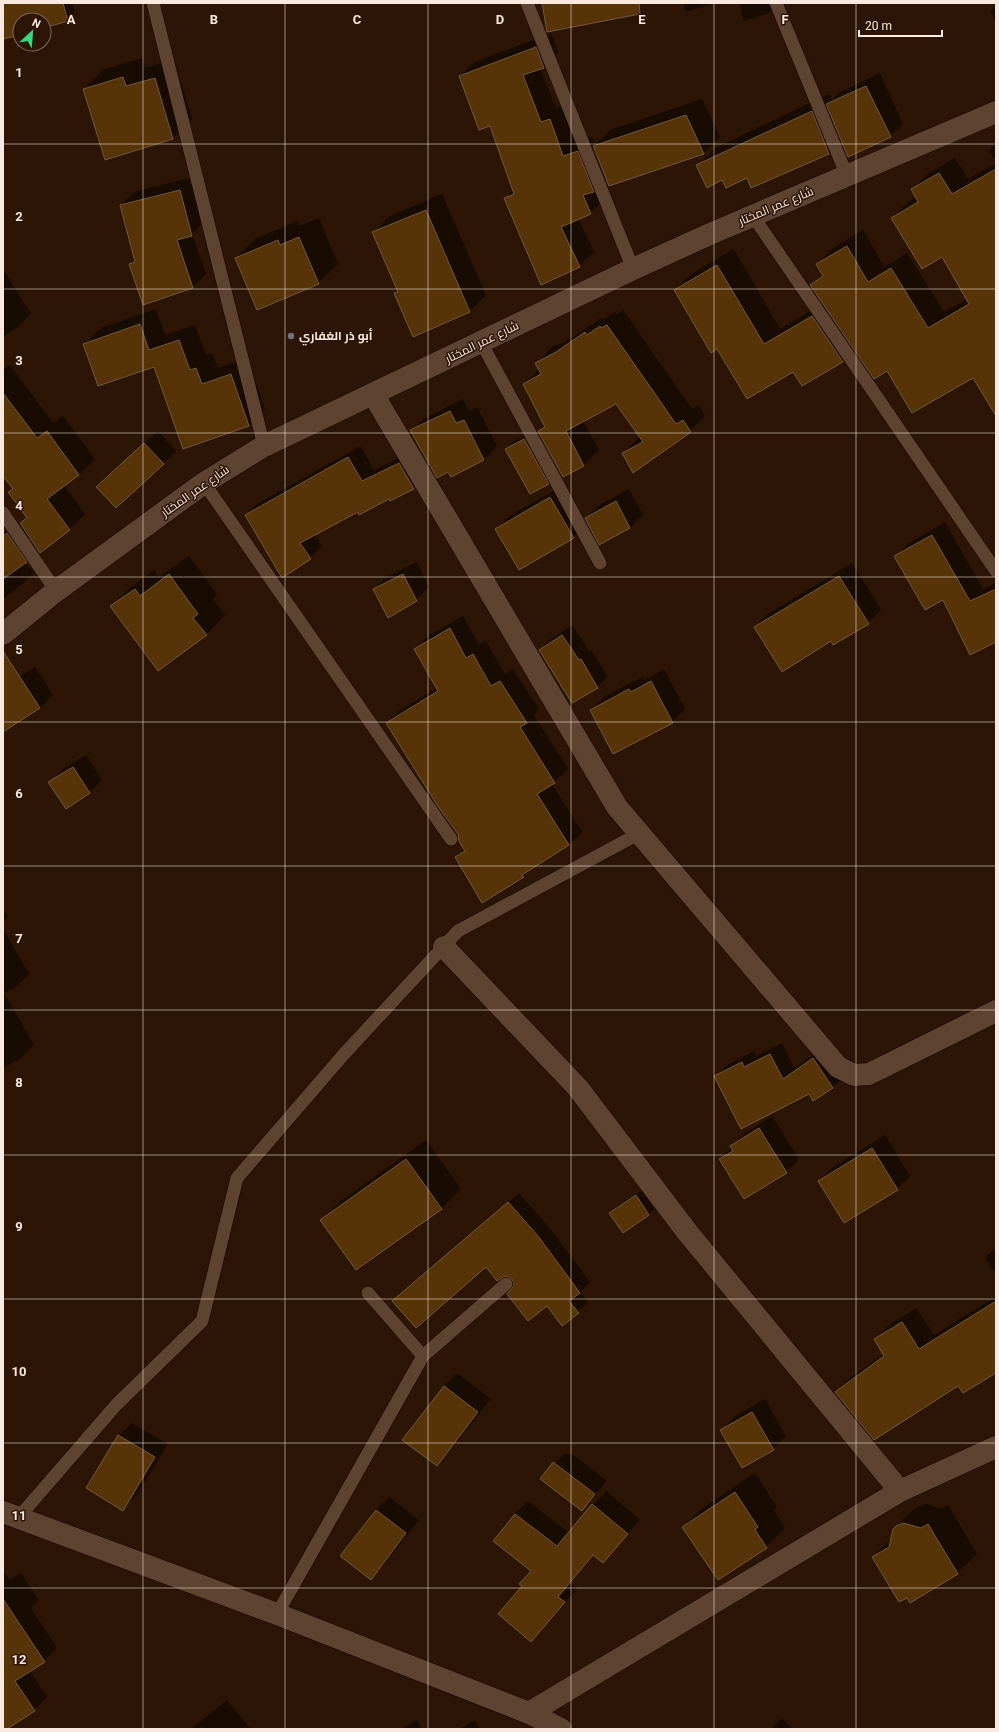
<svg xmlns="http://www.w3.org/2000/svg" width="999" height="1732" font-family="Roboto,Cairo,sans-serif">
<rect width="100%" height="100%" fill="#2c1505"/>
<g fill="#0007">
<path d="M 3,3 L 72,3 L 75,13 L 68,20 L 44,27 L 44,20 L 20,20 L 20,34 L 3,38 Z"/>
<path d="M 683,3 L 716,3 L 686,12 Z"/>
<path d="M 739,3 L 774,3 L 775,7 L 769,13 L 744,21 Z"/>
<path d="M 996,6 L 996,25 L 991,11 Z"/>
<path d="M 551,33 L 558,52 L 544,67 L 540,68 L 556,108 L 565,105 L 578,142 L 592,137 L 595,145 L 610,130 L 702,99 L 720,137 L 704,153 L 609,185 L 606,177 L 599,185 L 605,199 L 590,213 L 578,218 L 594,252 L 579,266 L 505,198 L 513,190 L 491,124 L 460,76 L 475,62 Z"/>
<path d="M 142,58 L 145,68 L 174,59 L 192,119 L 173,138 L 84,89 L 103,70 Z"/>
<path d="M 880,73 L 903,124 L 890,137 L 842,140 L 829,153 L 751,186 L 747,176 L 723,179 L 697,166 L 715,148 L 829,94 L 832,100 L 840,92 Z"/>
<path d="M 996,143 L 996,162 L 989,150 Z"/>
<path d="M 955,158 L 968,179 L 996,163 L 996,406 L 974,377 L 888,370 L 855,349 L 842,361 L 802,385 L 793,371 L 717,348 L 675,290 L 691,274 L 734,249 L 780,329 L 823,303 L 811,285 L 823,273 L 817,264 L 833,248 L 863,230 L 884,267 L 907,253 L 944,312 L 967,299 L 942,256 L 893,218 L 908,202 L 916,197 L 912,190 L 928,174 Z"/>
<path d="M 193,177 L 204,222 L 192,234 L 206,274 L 193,287 L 144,304 L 130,264 L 135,259 L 121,205 L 134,192 Z"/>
<path d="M 442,194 L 486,295 L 470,311 L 395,294 L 399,291 L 374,232 L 390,216 Z"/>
<path d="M 319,218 L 338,264 L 318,283 L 236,258 L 255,239 L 297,221 L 299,226 Z"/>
<path d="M 3,269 L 31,314 L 18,327 L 3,337 Z"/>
<path d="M 156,309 L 165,335 L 195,325 L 206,355 L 212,353 L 218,368 L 247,358 L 265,409 L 249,425 L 184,448 L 155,366 L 84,344 L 101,328 Z"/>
<path d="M 623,310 L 692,409 L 699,405 L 705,416 L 690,431 L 623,453 L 640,436 L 617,403 L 583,420 L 599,450 L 584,465 L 563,476 L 539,431 L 545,425 L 524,384 L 539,369 L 536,364 L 551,348 L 573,337 L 601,318 L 603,320 L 615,312 L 617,314 Z"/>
<path d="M 10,365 L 53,423 L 63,416 L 95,459 L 79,475 L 64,485 L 85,514 L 69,530 L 38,549 L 25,562 L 34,573 L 21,585 L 3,599 L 3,534 L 20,522 L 21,524 L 28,517 L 9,492 L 13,488 L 3,474 L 3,370 Z"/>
<path d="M 463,399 L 469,411 L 477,407 L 497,446 L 484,460 L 412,431 L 425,418 Z"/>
<path d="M 158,431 L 176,451 L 163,464 L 97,487 Z"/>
<path d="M 530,433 L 554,477 L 548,483 L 506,449 L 513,442 Z"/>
<path d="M 361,446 L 374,470 L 412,452 L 426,476 L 414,488 L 390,500 L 389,497 L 358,511 L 314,534 L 322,546 L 310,558 L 282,577 L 246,515 L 258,503 Z"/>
<path d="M 564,485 L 587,524 L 574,537 L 519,569 L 496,529 L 509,516 Z"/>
<path d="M 629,489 L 643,515 L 630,528 L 586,518 L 599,505 Z"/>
<path d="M 945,522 L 983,589 L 996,583 L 996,641 L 896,556 L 909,543 Z"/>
<path d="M 189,556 L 217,594 L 213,599 L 225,615 L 206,635 L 112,606 L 131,587 L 154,570 L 159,577 Z"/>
<path d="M 417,562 L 429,587 L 416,600 L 374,589 L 388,576 Z"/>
<path d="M 852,563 L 881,610 L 868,623 L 831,640 L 755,627 L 768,614 Z"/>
<path d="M 463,616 L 479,645 L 486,641 L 505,674 L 513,669 L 539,709 L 534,715 L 568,769 L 552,784 L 582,832 L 569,845 L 533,867 L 523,877 L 456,857 L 465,848 L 459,834 L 387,723 L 400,710 L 437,688 L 415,649 L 428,636 Z"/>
<path d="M 572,625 L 589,651 L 591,650 L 608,677 L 597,687 L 540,650 L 550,640 Z"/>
<path d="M 35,667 L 53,695 L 40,708 L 3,723 L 3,687 Z"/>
<path d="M 664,669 L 685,709 L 672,722 L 591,710 L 604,697 L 642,677 L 644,680 Z"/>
<path d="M 86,755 L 102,780 L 89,793 L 50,782 L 63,769 Z"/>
<path d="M 3,908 L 8,916 L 3,921 Z"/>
<path d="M 3,929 L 29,974 L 16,987 L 4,993 L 34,1045 L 21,1058 L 3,1068 Z"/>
<path d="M 782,1043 L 794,1068 L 825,1047 L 844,1076 L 832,1088 L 809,1093 L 716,1077 L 727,1065 L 754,1051 L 756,1056 Z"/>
<path d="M 772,1116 L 799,1159 L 786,1172 L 720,1159 L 745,1133 Z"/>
<path d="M 885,1135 L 910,1176 L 897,1189 L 819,1181 L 832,1168 Z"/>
<path d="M 426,1140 L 461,1189 L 442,1208 L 356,1268 L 322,1220 L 341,1201 Z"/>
<path d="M 642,1190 L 655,1208 L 649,1214 L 611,1213 L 617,1206 Z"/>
<path d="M 519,1193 L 548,1226 L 590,1282 L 580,1292 L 588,1302 L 578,1312 L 547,1305 L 514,1287 L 513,1278 L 486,1265 L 394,1301 Z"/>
<path d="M 996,1247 L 996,1275 L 985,1258 Z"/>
<path d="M 995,1297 L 996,1371 L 959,1385 L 836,1392 L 850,1378 L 884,1354 L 875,1340 L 889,1325 L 916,1308 L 934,1335 Z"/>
<path d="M 457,1373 L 491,1399 L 449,1452 L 436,1465 L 404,1440 L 444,1386 Z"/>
<path d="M 765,1399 L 786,1436 L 773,1449 L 721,1430 L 734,1417 Z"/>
<path d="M 132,1423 L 168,1444 L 136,1496 L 123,1509 L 119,1436 Z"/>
<path d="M 564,1454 L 572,1454 L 607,1481 L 582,1510 L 551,1467 Z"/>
<path d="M 755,1473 L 777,1507 L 774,1510 L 785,1528 L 766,1547 L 683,1527 L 703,1508 Z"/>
<path d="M 606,1491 L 640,1520 L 603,1562 L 594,1555 L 571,1583 L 577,1589 L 531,1641 L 523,1586 L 532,1570 L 495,1541 L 515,1514 L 528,1501 L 569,1533 Z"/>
<path d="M 389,1497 L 419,1520 L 383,1566 L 370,1579 L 376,1510 Z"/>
<path d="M 927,1504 L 941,1509 L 948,1505 L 977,1554 L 957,1573 L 873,1557 L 891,1539 L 896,1526 L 916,1507 Z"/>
<path d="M 3,1571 L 10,1580 L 21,1573 L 39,1600 L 31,1608 L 57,1648 L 44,1661 L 29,1670 L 47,1697 L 34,1710 L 5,1729 L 3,1729 Z"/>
<path d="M 227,1700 L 251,1729 L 191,1729 Z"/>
<path d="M 782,1718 L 792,1729 L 771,1729 Z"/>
<path d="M 417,1720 L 422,1729 L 401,1729 Z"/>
<path d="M 475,1720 L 480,1729 L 460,1729 Z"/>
</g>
<g fill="#573308" stroke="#705841">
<path d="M 3,3 L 63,3 L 68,21 L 44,28 L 44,20 L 20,20 L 20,35 L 3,39 Z"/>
<path d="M 542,3 L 639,3 L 640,14 L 547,32 Z"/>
<path d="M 536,47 L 544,68 L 523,75 L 541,122 L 550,119 L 563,156 L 578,151 L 594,192 L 583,195 L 591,214 L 561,227 L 580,267 L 541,285 L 504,198 L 514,194 L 490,126 L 479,130 L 459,76 Z"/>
<path d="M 123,77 L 126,86 L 155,78 L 173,139 L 105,160 L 83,89 Z"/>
<path d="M 866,86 L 891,137 L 848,157 L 826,104 Z"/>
<path d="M 812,111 L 829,154 L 751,188 L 747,178 L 726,188 L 722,180 L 707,188 L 696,165 Z"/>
<path d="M 686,115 L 704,154 L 609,186 L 593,146 Z"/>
<path d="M 996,169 L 996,416 L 973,378 L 912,413 L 887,371 L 874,379 L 810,285 L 823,276 L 816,264 L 847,246 L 868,282 L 891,268 L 928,328 L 969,304 L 942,257 L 922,269 L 891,218 L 918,202 L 911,189 L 939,173 L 952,194 Z"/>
<path d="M 180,190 L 192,236 L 177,240 L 193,288 L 143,305 L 129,264 L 135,262 L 120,205 Z"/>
<path d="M 426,210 L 470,312 L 413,337 L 394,293 L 398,292 L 372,232 Z"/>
<path d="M 299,237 L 319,284 L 257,310 L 235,258 L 278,240 L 280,245 Z"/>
<path d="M 717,265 L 764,344 L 812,316 L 843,362 L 802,386 L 793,372 L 747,399 L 717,349 L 711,353 L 674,290 Z"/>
<path d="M 140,324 L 149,350 L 179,340 L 190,370 L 196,368 L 202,384 L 231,374 L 249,426 L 183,449 L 154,367 L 98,386 L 83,344 Z"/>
<path d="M 607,325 L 676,424 L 683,420 L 691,432 L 633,473 L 622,453 L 643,442 L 616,404 L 566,431 L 584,466 L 563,477 L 538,431 L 545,427 L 523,384 L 541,374 L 535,363 L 556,352 L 585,332 L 587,335 L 600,326 L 601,328 Z"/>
<path d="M 3,393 L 37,438 L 47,431 L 79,475 L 47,499 L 70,530 L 40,553 L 20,523 L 27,518 L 8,492 L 13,489 L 3,476 Z"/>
<path d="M 450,411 L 456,423 L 464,420 L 484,460 L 451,477 L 448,472 L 437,478 L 410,430 Z"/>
<path d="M 524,439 L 549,484 L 530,494 L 505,449 Z"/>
<path d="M 144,443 L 164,464 L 116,508 L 96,487 Z"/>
<path d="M 348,457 L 362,481 L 399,463 L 414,489 L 390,501 L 389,499 L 359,515 L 358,512 L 300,543 L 311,559 L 282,578 L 245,515 Z"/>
<path d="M 550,497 L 574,538 L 519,570 L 495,529 Z"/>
<path d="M 616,501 L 630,528 L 599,545 L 585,518 Z"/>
<path d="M 7,533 L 27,562 L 3,579 L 3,536 Z"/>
<path d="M 932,535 L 970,601 L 996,589 L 996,642 L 970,655 L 943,600 L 925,610 L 894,556 Z"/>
<path d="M 169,574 L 198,614 L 193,618 L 207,635 L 158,671 L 110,606 L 135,589 L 140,596 Z"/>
<path d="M 403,574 L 417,601 L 388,618 L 373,589 Z"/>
<path d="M 839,576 L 869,624 L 833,645 L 831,641 L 782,672 L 754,627 Z"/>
<path d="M 450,628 L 466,658 L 473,654 L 491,686 L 500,681 L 527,723 L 520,727 L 555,783 L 537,794 L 569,845 L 522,875 L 524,877 L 482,903 L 455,857 L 465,851 L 459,841 L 458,834 L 437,805 L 386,723 L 438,691 L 414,649 Z"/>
<path d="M 562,635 L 579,660 L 581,659 L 598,688 L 572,703 L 539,650 Z"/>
<path d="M 3,651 L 40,708 L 3,732 Z"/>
<path d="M 651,681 L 673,723 L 613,754 L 590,710 L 629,689 L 631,692 Z"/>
<path d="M 73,767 L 90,793 L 66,809 L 48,782 Z"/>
<path d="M 770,1054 L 783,1079 L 813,1058 L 833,1088 L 813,1101 L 809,1094 L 741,1129 L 714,1076 L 742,1062 L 744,1067 Z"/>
<path d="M 759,1128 L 787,1173 L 744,1199 L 719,1159 L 733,1151 L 730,1146 Z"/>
<path d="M 872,1148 L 898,1190 L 844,1223 L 818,1181 Z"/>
<path d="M 406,1159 L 442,1209 L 356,1270 L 320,1220 Z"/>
<path d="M 636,1195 L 649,1215 L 623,1233 L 609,1213 Z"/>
<path d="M 508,1202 L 538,1236 L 580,1293 L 569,1301 L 579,1313 L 562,1326 L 547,1306 L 528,1321 L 507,1294 L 513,1287 L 512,1279 L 505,1276 L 497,1281 L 486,1267 L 416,1328 L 392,1301 Z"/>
<path d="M 996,1301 L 996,1373 L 963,1393 L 958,1386 L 874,1440 L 835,1392 L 884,1356 L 874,1339 L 902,1322 L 919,1349 Z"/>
<path d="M 444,1386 L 478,1412 L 437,1466 L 402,1440 Z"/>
<path d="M 752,1412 L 774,1450 L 742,1468 L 720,1430 Z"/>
<path d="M 118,1435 L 155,1457 L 123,1511 L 86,1488 Z"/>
<path d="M 553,1462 L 595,1494 L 582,1511 L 540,1479 Z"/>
<path d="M 735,1492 L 758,1527 L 755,1530 L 767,1548 L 718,1580 L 682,1527 Z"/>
<path d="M 592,1504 L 628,1534 L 603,1563 L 593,1555 L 558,1597 L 565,1602 L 531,1642 L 498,1614 L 522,1586 L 519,1584 L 531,1571 L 493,1541 L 515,1514 L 557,1546 Z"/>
<path d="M 376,1510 L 406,1533 L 371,1580 L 340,1556 Z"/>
<path d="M 903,1523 L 921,1528 L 928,1524 L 958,1574 L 910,1603 L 907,1598 L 899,1602 L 872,1557 L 889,1547 L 893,1529 L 896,1526 Z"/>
<path d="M 3,1599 L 45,1662 L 15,1681 L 35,1711 L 7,1729 L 3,1729 Z"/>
</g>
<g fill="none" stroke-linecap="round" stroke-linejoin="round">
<g stroke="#130200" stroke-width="14">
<g id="service">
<path d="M 153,3 L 264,446"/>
<path d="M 527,3 L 633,269"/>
<path d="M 776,3 L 847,176"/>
<path d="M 753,216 L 996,571"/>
<path d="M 481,342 L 600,563"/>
<path d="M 204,483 L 451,839"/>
<path d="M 3,513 L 56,591"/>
<path d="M 368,1293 L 423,1356"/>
<path d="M 18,1518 L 116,1405 L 202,1321 L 237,1178 L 344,1054 L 458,931 L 640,833"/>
<path d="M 277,1614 L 423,1356 L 506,1284"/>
</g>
</g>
<g stroke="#130200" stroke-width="23">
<g id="minor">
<path d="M 373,394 L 617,807 L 838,1067 L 854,1075 L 869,1074 L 996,1011"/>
<path d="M 444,947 L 578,1088 L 688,1233 L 900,1491"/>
<path d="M 529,1713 L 900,1491 L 996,1447"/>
</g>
</g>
<g stroke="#130200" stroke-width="23">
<g id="tertiary">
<path d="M 3,634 L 56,591 L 204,483 L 264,446 L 633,269 L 710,234 L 996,112"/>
<path d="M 3,1512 L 277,1614 L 529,1713 L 561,1729"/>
</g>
</g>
<use href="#service" stroke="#5e4331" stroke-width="13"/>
<use href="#minor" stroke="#5e4331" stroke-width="22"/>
<use href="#tertiary" stroke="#5e4331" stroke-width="22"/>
</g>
<path fill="none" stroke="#fae9de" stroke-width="1" stroke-opacity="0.55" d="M 143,3 L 143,1729M 285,3 L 285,1729M 428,3 L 428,1729M 571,3 L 571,1729M 714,3 L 714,1729M 856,3 L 856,1729M 3,144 L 996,144M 3,289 L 996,289M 3,433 L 996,433M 3,577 L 996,577M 3,722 L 996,722M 3,866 L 996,866M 3,1010 L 996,1010M 3,1155 L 996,1155M 3,1299 L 996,1299M 3,1443 L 996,1443M 3,1588 L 996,1588"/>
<circle fill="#6b7280" stroke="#2c1505" stroke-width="1.5" cx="291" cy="336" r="4"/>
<g text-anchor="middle" stroke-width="3" stroke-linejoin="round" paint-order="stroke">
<g font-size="12" fill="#fae9de" stroke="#2c1505">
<text transform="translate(776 206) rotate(-23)" y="4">شارع عمر المختار</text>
<text transform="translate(482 342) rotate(-26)" y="4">شارع عمر المختار</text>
<text transform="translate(195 491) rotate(-35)" y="4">شارع عمر المختار</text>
</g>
<g font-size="12" font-weight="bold" fill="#fae9de" stroke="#2c1505" text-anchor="start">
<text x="299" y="340">أبو ذر الغفاري</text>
</g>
</g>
<g font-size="13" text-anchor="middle" font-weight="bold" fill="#fae9de" stroke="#2c1505" stroke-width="3" stroke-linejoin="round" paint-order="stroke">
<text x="71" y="24">A</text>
<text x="214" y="24">B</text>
<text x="357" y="24">C</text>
<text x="500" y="24">D</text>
<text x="642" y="24">E</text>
<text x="785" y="24">F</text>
<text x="19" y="77">1</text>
<text x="19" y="221">2</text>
<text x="19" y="365">3</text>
<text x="19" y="510">4</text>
<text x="19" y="654">5</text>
<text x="19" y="798">6</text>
<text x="19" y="943">7</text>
<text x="19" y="1087">8</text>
<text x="19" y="1231">9</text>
<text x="19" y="1376">10</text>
<text x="19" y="1520">11</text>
<text x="19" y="1664">12</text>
</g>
<rect width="999" height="1732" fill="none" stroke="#fae9de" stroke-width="8"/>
<g transform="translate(32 32) rotate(26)"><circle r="19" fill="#2c1505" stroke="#7e6a5c"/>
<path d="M0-3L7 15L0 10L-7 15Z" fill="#38d880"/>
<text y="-6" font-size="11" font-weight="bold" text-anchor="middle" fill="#fae9de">N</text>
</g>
<path d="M859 30v6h83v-6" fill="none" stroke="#fae9de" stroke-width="2"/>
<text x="865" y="30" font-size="12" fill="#fae9de" stroke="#2c1505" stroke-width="3" paint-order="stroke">20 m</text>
</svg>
